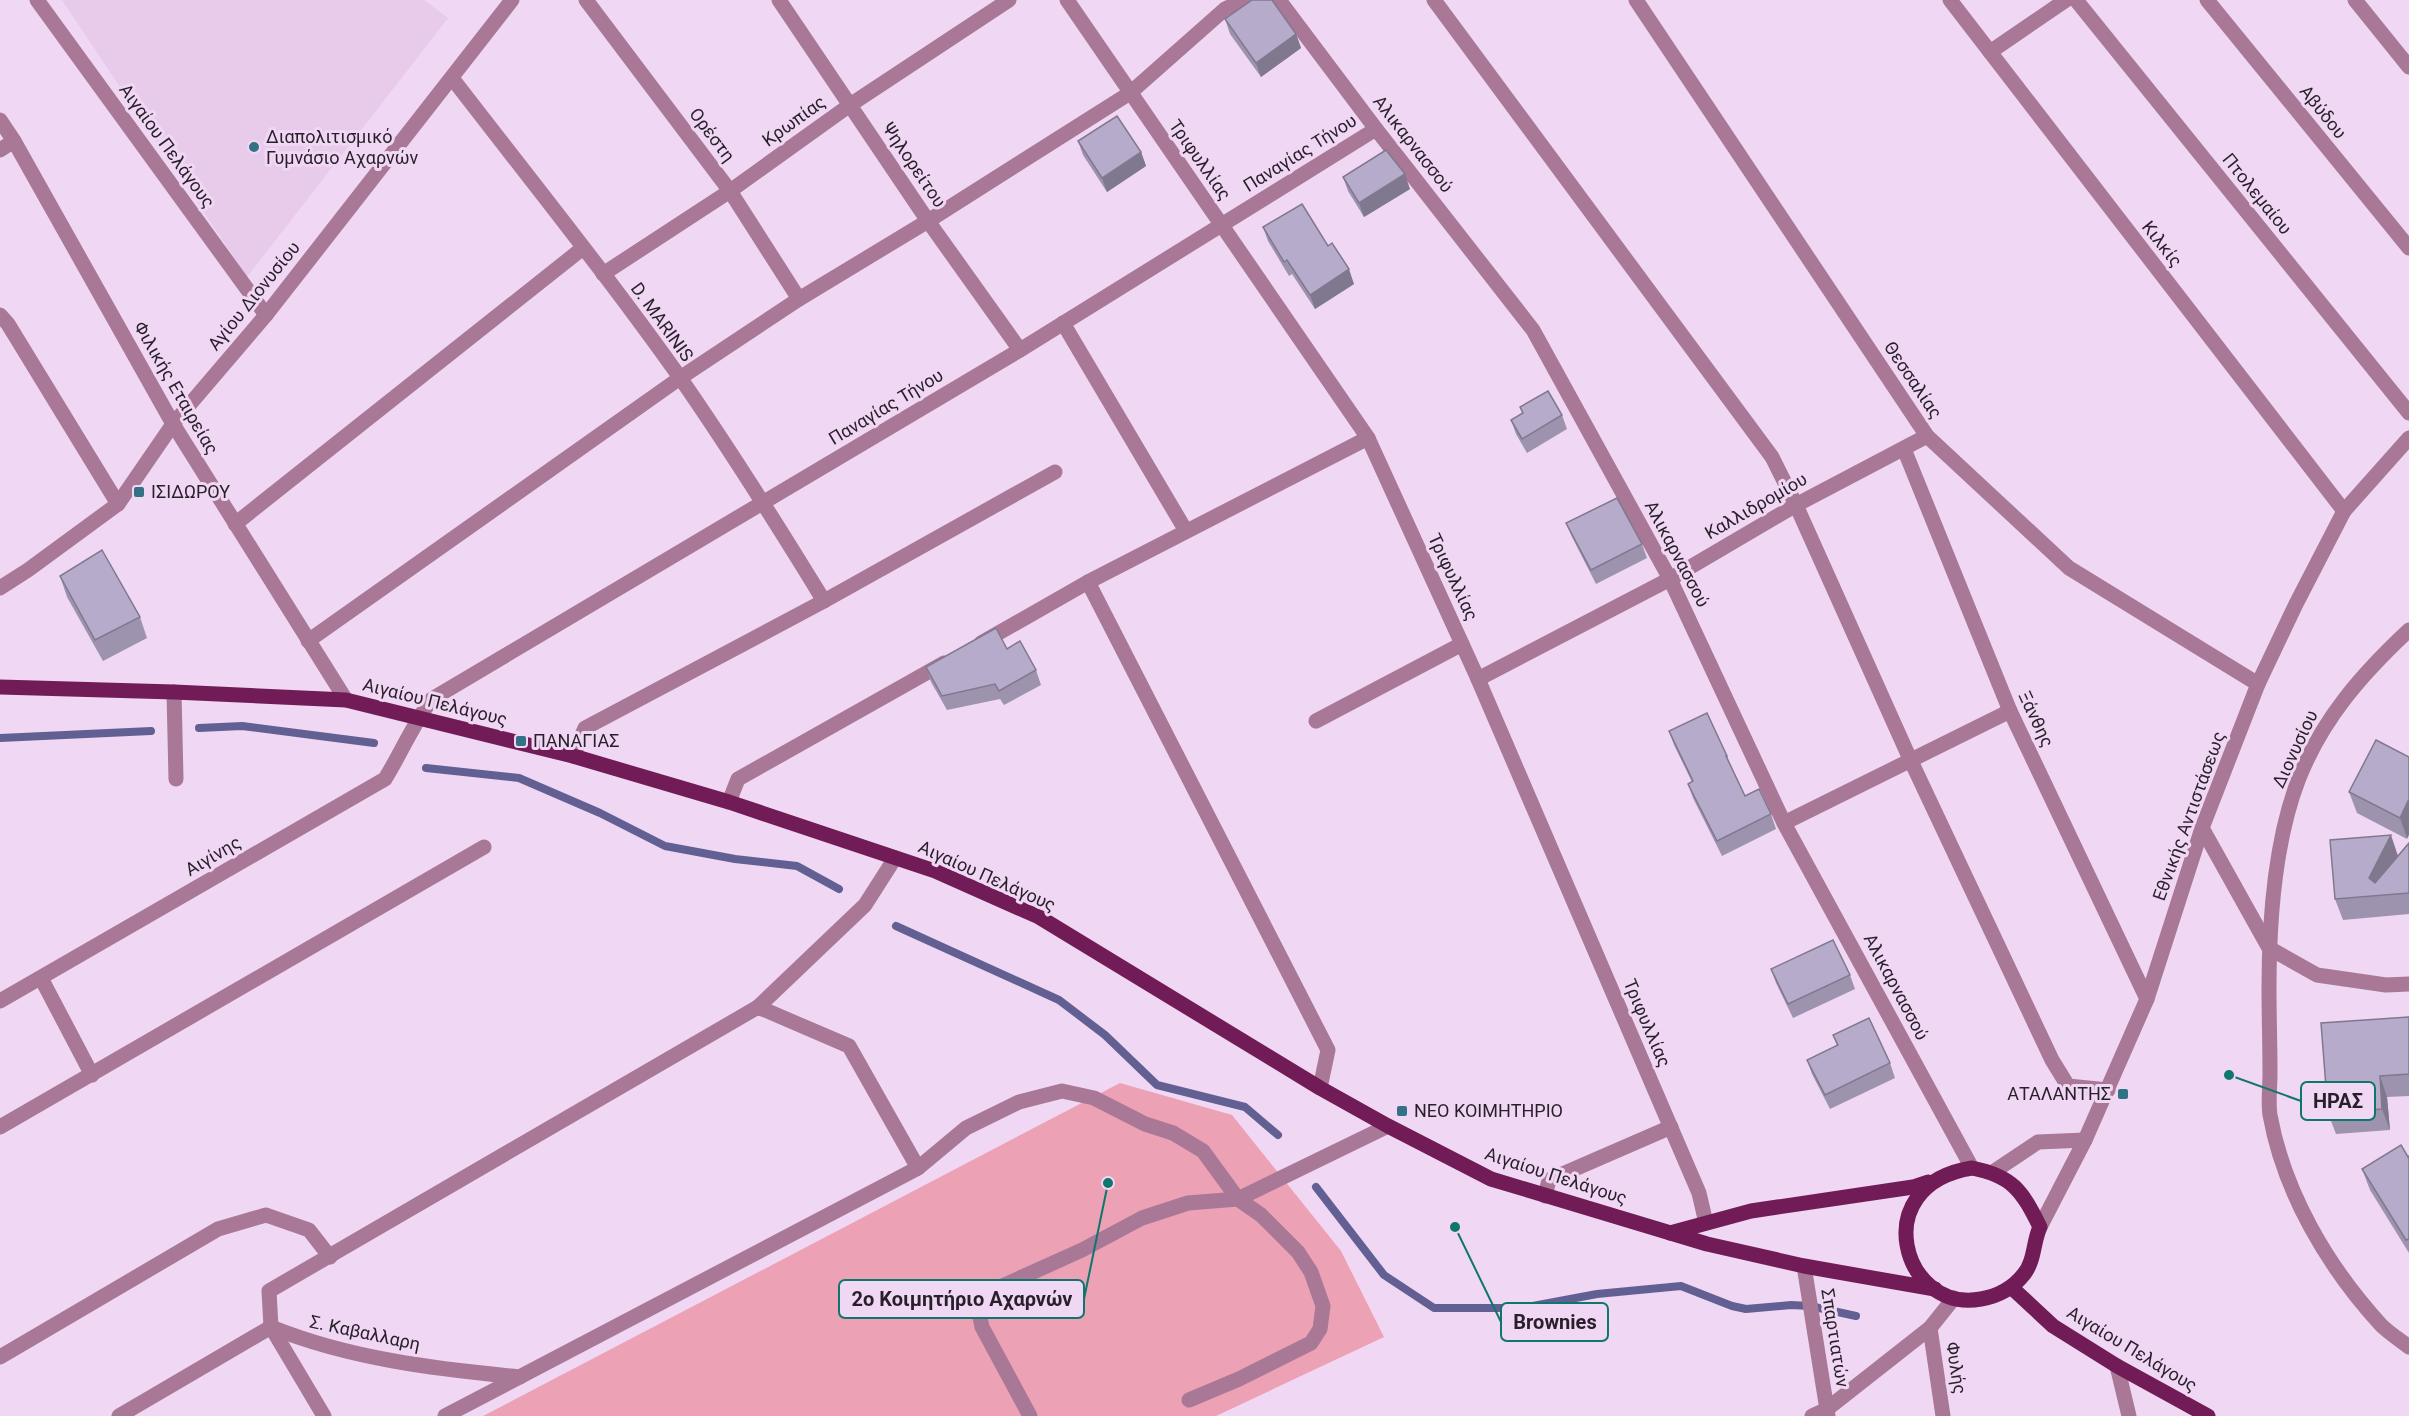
<svg xmlns="http://www.w3.org/2000/svg" width="2409" height="1416" font-family="Roboto,sans-serif">
<rect width="100%" height="100%" fill="#f0d7f3"/>
<path fill="#e8caeb" d="M 62,0 L 424,0 L 448,18 L 247,277 Z"/>
<path fill="#eda1b5" d="M 1120,1083 L 1232,1115 L 1341,1251 L 1384,1337 L 1216,1416 L 483,1416 Z"/>
<g fill="none" stroke-linecap="round" stroke-linejoin="round">
<g stroke="#626092" stroke-width="8">
<path d="M 199,728 L 242,726 L 374,743"/>
<path d="M 0,738 L 151,731"/>
<path d="M 426,768 L 519,778 L 600,813 L 665,846 L 735,859 L 797,866 L 839,889"/>
<path d="M 896,926 L 1059,1000 L 1105,1035 L 1157,1085 L 1245,1107 L 1278,1135"/>
<path d="M 1316,1187 L 1384,1275 L 1434,1308 L 1522,1308 L 1597,1294 L 1681,1286 L 1732,1306 L 1746,1309 L 1791,1305 L 1810,1306 L 1856,1316"/>
</g>
<g stroke="#a87896" stroke-width="15">
<path d="M 37,0 L 266,315"/>
<path d="M 586,0 L 730,191 L 799,299"/>
<path d="M 779,0 L 928,221 L 1020,350"/>
<path d="M 1067,0 L 1368,438 L 1478,679 L 1699,1193 L 1706,1223"/>
<path d="M 1279,0 L 1376,129 L 1533,330 L 1670,579 L 1784,823 L 1972,1168"/>
<path d="M 1434,0 L 1772,457 L 1796,505 L 1910,759 L 2052,1060 L 2068,1086 L 2108,1090"/>
<path d="M 1636,0 L 1927,436 L 2069,568 L 2258,684"/>
<path d="M 1950,0 L 2344,511"/>
<path d="M 2076,0 L 2409,413"/>
<path d="M 2207,0 L 2409,248"/>
<path d="M 2355,0 L 2409,67"/>
<path d="M 1990,52 L 2066,0"/>
<path d="M 452,78 C 529,178 608,276 681,379 C 731,451 778,526 824,601"/>
<path d="M 0,120 L 14,141 L 173,424 L 346,700"/>
<path d="M 0,150 L 14,141"/>
<path d="M 603,274 L 730,191 L 850,105 L 1009,0"/>
<path d="M 0,315 L 8,324 L 118,504"/>
<path d="M 1063,323 L 1186,531"/>
<path d="M 1904,449 L 2010,711 L 2147,999"/>
<path d="M 235,524 L 583,248"/>
<path d="M 1088,582 L 1328,1050 L 1320,1088"/>
<path d="M 0,588 L 28,570 L 118,504 L 173,424 L 266,315 L 512,0"/>
<path d="M 2409,630 C 2362,674 2323,718 2299,778 C 2274,842 2269,920 2269,988 C 2269,1016 2270,1045 2270,1074 C 2270,1087 2268,1102 2270,1115 C 2284,1193 2328,1267 2381,1325 C 2389,1333 2400,1340 2409,1347"/>
<path d="M 308,641 L 680,378 L 799,299 L 928,221 L 1130,93 L 1225,9 L 1244,0"/>
<path d="M 981,643 L 1088,582 L 1368,438"/>
<path d="M 1478,679 L 1670,579 L 1796,505 L 1927,436"/>
<path d="M 174,692 L 176,779"/>
<path d="M 1316,721 L 1462,644"/>
<path d="M 573,756 L 585,728 L 824,601 L 1055,472"/>
<path d="M 729,802 L 738,779 L 944,663"/>
<path d="M 1784,823 L 2010,711"/>
<path d="M 2202,828 L 2269,948 L 2317,975 L 2386,985 L 2409,984"/>
<path d="M 41,978 L 92,1075"/>
<path d="M 0,1001 L 385,779 C 401,753 413,724 432,699 L 1020,350 L 1376,129"/>
<path d="M 758,1007 L 865,905 L 895,858"/>
<path d="M 0,1127 L 484,847"/>
<path d="M 918,1168 L 966,1128 L 1019,1102 L 1062,1091 L 1094,1098 L 1145,1124 L 1173,1133 L 1203,1151 L 1238,1199 L 1261,1215 L 1298,1252 L 1311,1272 L 1323,1306 L 1320,1329 L 1311,1343 L 1239,1379 L 1189,1400"/>
<path d="M 1993,1172 L 2038,1142 L 2085,1140"/>
<path d="M 1545,1196 L 1549,1180 L 1671,1127"/>
<path d="M 2040,1227 L 2085,1140 L 2147,999 L 2202,828 L 2258,684 L 2296,604 L 2344,511 L 2409,438"/>
<path d="M 1804,1266 L 1828,1416"/>
<path d="M 1930,1328 L 1943,1416"/>
<path d="M 0,1357 L 218,1229 L 266,1215 L 309,1230 L 330,1257"/>
<path d="M 2117,1366 L 2129,1416"/>
<path d="M 119,1416 L 271,1327 C 350,1359 436,1369 520,1377"/>
<path d="M 324,1416 L 271,1327 L 269,1291 L 758,1007 L 849,1046 L 918,1168 L 445,1416"/>
<path d="M 1030,1416 L 982,1327 L 978,1307 L 1000,1287 L 1082,1250 L 1142,1218 L 1188,1203 L 1238,1199 L 1388,1126"/>
<path d="M 1812,1416 L 1827,1409 L 1930,1328 L 1954,1298"/>
</g>
<g stroke="#711c57" stroke-width="15">
<path d="M 0,687 L 174,692 L 346,700 L 573,756 L 729,802 L 935,871 L 1039,917 L 1320,1088 L 1388,1126 L 1491,1179 L 1707,1244 L 1804,1266 L 1935,1289"/>
<path d="M 1972,1168 C 2013,1176 2022,1191 2040,1227 C 2033,1242 2035,1260 2024,1274 C 2013,1288 1998,1296 1981,1299 C 1903,1314 1865,1185 1972,1168 Z"/>
<path d="M 1670,1233 L 1751,1211 L 1913,1187 L 1928,1182"/>
<path d="M 2011,1287 L 2053,1326 L 2117,1366 L 2208,1416"/>
</g>
</g>
<g fill="#9d93af">
<path d="M 1225,19 L 1296,34 L 1301,48 L 1261,77 L 1230,34 Z"/>
<path d="M 1078,141 L 1141,152 L 1146,166 L 1107,192 L 1083,155 Z"/>
<path d="M 1343,177 L 1410,189 L 1364,217 L 1348,191 Z"/>
<path d="M 1263,227 L 1328,246 L 1354,284 L 1315,309 L 1292,274 L 1289,276 L 1268,241 Z"/>
<path d="M 1520,407 L 1562,415 L 1567,429 L 1527,453 L 1516,434 L 1511,420 L 1522,413 Z"/>
<path d="M 1566,523 L 1642,544 L 1647,558 L 1596,584 L 1572,537 Z"/>
<path d="M 60,576 L 140,617 L 147,638 L 103,661 L 67,597 Z"/>
<path d="M 1007,649 L 1036,670 L 1041,685 L 1004,705 L 1000,699 L 947,710 L 931,682 L 926,667 Z"/>
<path d="M 1669,731 L 1727,756 L 1732,770 L 1745,796 L 1771,814 L 1776,829 L 1722,856 L 1693,798 L 1688,784 L 1692,782 L 1674,745 Z"/>
<path d="M 2376,740 L 2407,839 L 2357,813 L 2349,792 Z"/>
<path d="M 2409,843 L 2409,914 L 2343,920 L 2335,899 L 2398,856 Z"/>
<path d="M 1771,969 L 1850,975 L 1855,989 L 1793,1018 L 1776,983 Z"/>
<path d="M 2409,1017 L 2409,1096 L 2387,1097 L 2390,1130 L 2336,1134 L 2328,1113 Z"/>
<path d="M 1833,1035 L 1890,1063 L 1895,1078 L 1830,1109 L 1812,1074 L 1807,1060 L 1837,1046 Z"/>
<path d="M 2409,1156 L 2409,1253 L 2370,1190 L 2362,1169 Z"/>
</g>
<g fill="#80788e">
<path d="M 1296,34 L 1301,48 L 1261,77 L 1256,63 Z"/>
<path d="M 1141,152 L 1146,166 L 1107,192 L 1102,178 Z"/>
<path d="M 1405,174 L 1410,189 L 1364,217 L 1359,203 Z"/>
<path d="M 1349,269 L 1354,284 L 1315,309 L 1310,295 Z"/>
<path d="M 2409,799 L 2409,835 L 2407,839 L 2400,818 Z"/>
<path d="M 2391,835 L 2398,856 L 2378,895 L 2369,878 Z"/>
<path d="M 2380,1076 L 2387,1097 L 2390,1130 L 2382,1109 Z"/>
</g>
<g fill="#b7abcb" stroke="#80788e" stroke-width="1.5">
<path d="M 1252,0 L 1272,0 L 1296,34 L 1256,63 L 1225,19 Z"/>
<path d="M 1117,116 L 1141,152 L 1102,178 L 1078,141 Z"/>
<path d="M 1386,150 L 1405,174 L 1359,203 L 1343,177 Z"/>
<path d="M 1302,204 L 1328,246 L 1332,243 L 1349,269 L 1310,295 L 1287,260 L 1284,262 L 1263,227 Z"/>
<path d="M 1548,391 L 1562,415 L 1522,439 L 1511,420 L 1523,413 L 1520,407 Z"/>
<path d="M 1617,498 L 1642,544 L 1591,570 L 1566,523 Z"/>
<path d="M 102,550 L 140,617 L 95,640 L 60,576 Z"/>
<path d="M 996,628 L 1007,649 L 1020,641 L 1036,670 L 999,691 L 995,684 L 942,696 L 926,667 Z"/>
<path d="M 1707,713 L 1727,756 L 1726,756 L 1745,796 L 1759,789 L 1771,814 L 1717,841 L 1688,784 L 1693,781 L 1669,731 Z"/>
<path d="M 2376,740 L 2409,757 L 2409,799 L 2400,818 L 2349,792 Z"/>
<path d="M 2391,835 L 2369,878 L 2375,883 L 2409,843 L 2409,893 L 2335,899 L 2330,840 Z"/>
<path d="M 1833,940 L 1850,975 L 1788,1004 L 1771,969 Z"/>
<path d="M 2409,1017 L 2409,1074 L 2380,1076 L 2382,1109 L 2328,1113 L 2321,1023 Z"/>
<path d="M 1869,1018 L 1890,1063 L 1825,1095 L 1807,1060 L 1838,1045 L 1833,1035 Z"/>
<path d="M 2401,1145 L 2408,1157 L 2409,1156 L 2409,1239 L 2406,1240 L 2362,1169 Z"/>
</g>
<g fill="#327186" stroke="#f0d7f3" stroke-width="2">
<circle cx="254" cy="147" r="6"/>
<rect x="133" y="486" width="12" height="12" rx="3"/>
<rect x="515" y="735" width="12" height="12" rx="3"/>
<rect x="2117" y="1088" width="12" height="12" rx="3"/>
<rect x="1396" y="1105" width="12" height="12" rx="3"/>
</g>
<g text-anchor="middle" stroke-width="6" stroke-linejoin="round" paint-order="stroke">
<g font-size="18" fill="#281f2a" stroke="#f0d7f3">
<text transform="translate(2323 112) rotate(51)" y="6">Αβύδου</text>
<text transform="translate(794 121) rotate(-36)" y="6">Κρωπίας</text>
<text transform="translate(712 135) rotate(53)" y="6">Ορέστη</text>
<text transform="translate(1413 144) rotate(52)" y="6">Αλικαρνασσού</text>
<text transform="translate(167 146) rotate(54)" y="6">Αιγαίου Πελάγους</text>
<text transform="translate(1300 153) rotate(-32)" y="6">Παναγίας Τήνου</text>
<text transform="translate(1200 160) rotate(55)" y="6">Τριφυλλίας</text>
<text transform="translate(914 165) rotate(56)" y="6">Ψηλορείτου</text>
<text transform="translate(2257 194) rotate(51)" y="6">Πτολεμαίου</text>
<text transform="translate(2162 244) rotate(52)" y="6">Κιλκίς</text>
<text transform="translate(254 296) rotate(-51)" y="6">Αγίου Διονυσίου</text>
<text transform="translate(662 322) rotate(54)" y="6">D. MARINIS</text>
<text transform="translate(1913 380) rotate(56)" y="6">Θεσσαλίας</text>
<text transform="translate(176 388) rotate(60)" y="6">Φιλικής Εταιρείας</text>
<text transform="translate(886 407) rotate(-31)" y="6">Παναγίας Τήνου</text>
<text transform="translate(1756 506) rotate(-30)" y="6">Καλλιδρομίου</text>
<text transform="translate(1677 554) rotate(62)" y="6">Αλικαρνασσού</text>
<text transform="translate(1453 577) rotate(65)" y="6">Τριφυλλίας</text>
<text transform="translate(435 702) rotate(14)" y="6">Αιγαίου Πελάγους</text>
<text transform="translate(2036 719) rotate(65)" y="6">Ξάνθης</text>
<text transform="translate(2295 749) rotate(-65)" y="6">Διονυσίου</text>
<text transform="translate(2189 816) rotate(-70)" y="6">Εθνικής Αντιστάσεως</text>
<text transform="translate(213 856) rotate(-30)" y="6">Αιγίνης</text>
<text transform="translate(987 876) rotate(24)" y="6">Αιγαίου Πελάγους</text>
<text transform="translate(1896 987) rotate(62)" y="6">Αλικαρνασσού</text>
<text transform="translate(1647 1023) rotate(67)" y="6">Τριφυλλίας</text>
<text transform="translate(1556 1176) rotate(18)" y="6">Αιγαίου Πελάγους</text>
<text transform="translate(365 1333) rotate(12)" y="6">Σ. Καβαλλαρη</text>
<text transform="translate(1835 1338) rotate(81)" y="6">Σπαρτιατών</text>
<text transform="translate(2132 1349) rotate(31)" y="6">Αιγαίου Πελάγους</text>
<text transform="translate(1956 1368) rotate(81)" y="6">Φυλής</text>
</g>
<g font-size="18" fill="#281f2a" stroke="#f0d7f3" text-anchor="start">
<text x="266" y="143">Διαπολιτισμικό<tspan x="266" dy="21">Γυμνάσιο Αχαρνών</tspan></text>
<text x="151" y="498">ΙΣΙΔΩΡΟΥ</text>
<text x="533" y="747">ΠΑΝΑΓΙΑΣ</text>
<text x="2111" y="1100" text-anchor="end">ΑΤΑΛΑΝΤΗΣ</text>
<text x="1414" y="1117">ΝΕΟ ΚΟΙΜΗΤΗΡΙΟ</text>
</g>
</g>
<path fill="none" stroke="#0f766e" stroke-width="2" d="M2229 1075L2301 1101M1108 1183L1084 1299M1455 1227L1501 1322"/>
<g fill="#0f766e" stroke="#f0d7f3" stroke-width="2">
<circle cx="2229" cy="1075" r="6"/>
<circle cx="1108" cy="1183" r="6"/>
<circle cx="1455" cy="1227" r="6"/>
</g>
<g fill="#f0d7f3" stroke="#0f766e" stroke-width="2">
<rect x="2301" y="1082" width="74" height="38" rx="6"/>
<rect x="839" y="1280" width="245" height="38" rx="6"/>
<rect x="1501" y="1303" width="107" height="38" rx="6"/>
</g>
<g font-size="20" text-anchor="middle" font-weight="bold" fill="#281f2a">
<text x="2338" y="1108">ΗΡΑΣ</text>
<text x="962" y="1306">2ο Κοιμητήριο Αχαρνών</text>
<text x="1555" y="1329">Brownies</text>
</g>
</svg>
